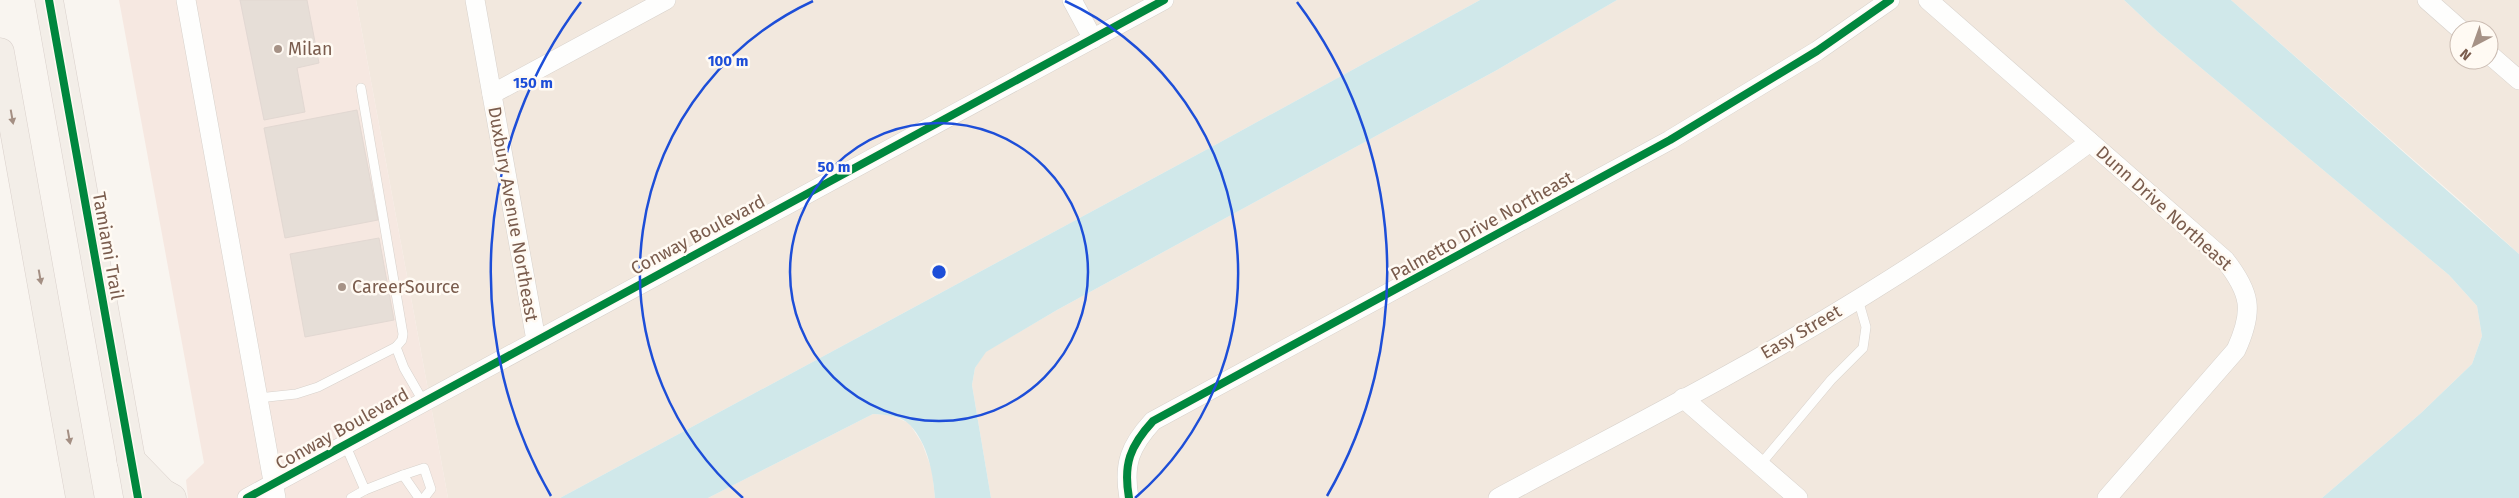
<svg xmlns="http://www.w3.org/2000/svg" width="2519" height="498" font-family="'Fira Sans',sans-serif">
<rect width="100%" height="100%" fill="#f9f5f0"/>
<g fill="#f2e8de" fill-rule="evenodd">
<path d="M 356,0 L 1480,0 L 1215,145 L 560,498 L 448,498 Z"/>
<path d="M 1617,0 L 2124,0 L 2158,32 L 2449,275 L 2477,306 L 2482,336 L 2472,364 L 2421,413 L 2322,498 L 991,498 L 972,385 L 975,368 L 985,352 L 1057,310 L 1497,70 Z"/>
<path d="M 2231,0 L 2519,0 L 2519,254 L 2464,204 ZM 2459,30 L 2489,30 L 2489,60 L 2459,60 Z"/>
<path d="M 873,414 L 890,415 L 909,423 L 922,443 L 932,470 L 935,498 L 708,498 Z"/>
</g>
<path fill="#f6e8e1" d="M 119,0 L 356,0 L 448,498 L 188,498 L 186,480 L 204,463 Z"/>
<g fill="#d0e8ea">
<path d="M 1480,0 L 1617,0 L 1497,70 L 1057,310 L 986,352 L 975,368 L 972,385 L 991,498 L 935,498 C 933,473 928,444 910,425 C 901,415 885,415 873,414 L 708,498 L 560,498 L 1215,145 Z"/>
<path d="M 2124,0 L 2231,0 L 2519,254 L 2519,498 L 2322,498 L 2421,413 L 2472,364 L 2482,336 L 2477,306 L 2449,275 L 2158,32 Z"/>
</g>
<g fill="#e6ded7" stroke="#e2d8d2">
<path d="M 240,0 L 307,0 L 319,63 L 297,68 L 305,112 L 264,120 Z"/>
<path d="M 357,110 L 378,220 L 285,238 L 264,128 Z"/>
<path d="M 379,238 L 394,320 L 305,337 L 290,254 Z"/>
</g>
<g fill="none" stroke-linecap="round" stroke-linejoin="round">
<g stroke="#d7d1cb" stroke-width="10">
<g id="service">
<path d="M 361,88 L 403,334 L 402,340 L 396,347"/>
<path d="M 258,398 L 296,394 L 318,387 L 396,347 L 404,368 L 423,401"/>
<path d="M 345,444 L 365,490 L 403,475 L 419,498"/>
<path d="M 1760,465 L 1831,380 L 1863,348 L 1866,327 L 1858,299"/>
<path d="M 403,475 L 424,468 L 431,489 L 424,498"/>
<path d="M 351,498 L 365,490"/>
</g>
</g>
<g stroke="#d7d1cb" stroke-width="20">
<g id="minor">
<path d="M 186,0 L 276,498"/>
<path d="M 475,0 L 536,340"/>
<path d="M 1072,0 L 1093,39"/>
<path d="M 1928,0 L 2225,260 C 2251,293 2254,311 2236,350 L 2107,498"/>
<path d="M 2427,0 L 2461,30"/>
<path d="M 2489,54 L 2519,80"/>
<path d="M 492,94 L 666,0"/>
<path d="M 1683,398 L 1798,498"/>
<path d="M 247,498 L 1164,0"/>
<path d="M 1129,498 C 1123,464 1130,446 1153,421 L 1670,140 L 1817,51 L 1890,0"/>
<path d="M 1498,498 C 1621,432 1746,369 1865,295 C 1943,247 2017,196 2090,142"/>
</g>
</g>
<g stroke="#dad1cc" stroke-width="29">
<g id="primary">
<path d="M 49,0 L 138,498"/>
<path d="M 0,52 L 80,498"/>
<path d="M 131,460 L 163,493 L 172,498"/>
</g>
</g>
<use href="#service" stroke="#fefefd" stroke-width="9"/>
<use href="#minor" stroke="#fefefd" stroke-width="19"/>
<use href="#primary" stroke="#f3eee8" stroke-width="28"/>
<g stroke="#fffaf3" stroke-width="11">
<g id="cycleway">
<path d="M 49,0 L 138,498"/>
<path d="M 247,498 L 1164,0"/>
<path d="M 1129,498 C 1123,464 1130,446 1153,421 L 1670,140 L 1817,51 L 1890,0"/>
</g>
</g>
<use href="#cycleway" stroke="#00873e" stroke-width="8"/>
</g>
<defs><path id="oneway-solid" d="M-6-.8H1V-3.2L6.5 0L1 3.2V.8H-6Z" transform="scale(1.25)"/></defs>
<g fill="#a48f83">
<use href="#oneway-solid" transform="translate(12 117) rotate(80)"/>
<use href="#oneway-solid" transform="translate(40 277) rotate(80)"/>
<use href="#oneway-solid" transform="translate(69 437) rotate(80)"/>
</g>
<g fill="none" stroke="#1d4ed8" stroke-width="2.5">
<circle cx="939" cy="272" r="149"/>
<path d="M743 498A299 299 0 0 1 813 1M1065 1A299 299 0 0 1 1135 498"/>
<path d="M551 496A448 448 0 0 1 581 2M1297 2A448 448 0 0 1 1327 496"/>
</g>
<g fill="#a69286" stroke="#fffaf3" stroke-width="2">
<circle cx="278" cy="49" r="5"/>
<circle cx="342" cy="287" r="5"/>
</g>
<g text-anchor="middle" stroke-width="5" stroke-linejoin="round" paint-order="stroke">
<g font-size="18" fill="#7a5c4d" stroke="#fffaf3" text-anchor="start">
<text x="288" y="55">Milan</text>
<text x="352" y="293">CareerSource</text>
</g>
<g font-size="18" fill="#7a5c4d" stroke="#fffaf3">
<text transform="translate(2164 208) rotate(42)" y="6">Dunn Drive Northeast</text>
<text transform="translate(513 214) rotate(80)" y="6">Duxbury Avenue Northeast</text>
<text transform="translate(1482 226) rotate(-29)" y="6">Palmetto Drive Northeast</text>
<text transform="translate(698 235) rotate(-28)" y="6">Conway Boulevard</text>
<text transform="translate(108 246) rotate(80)" y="6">Tamiami Trail</text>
<text transform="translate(1801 332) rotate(-30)" y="6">Easy Street</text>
<text transform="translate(342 429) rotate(-29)" y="6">Conway Boulevard</text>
</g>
</g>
<circle cx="939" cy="272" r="8" fill="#1d4ed8" stroke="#fffaf3" stroke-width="2.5"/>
<g font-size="15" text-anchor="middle" font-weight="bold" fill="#1d4ed8" stroke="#fffaf3" stroke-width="5" stroke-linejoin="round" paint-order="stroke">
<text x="728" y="66">100 m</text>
<text x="533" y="88">150 m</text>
<text x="834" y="172">50 m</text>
</g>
<g transform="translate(2474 45) rotate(221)"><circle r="24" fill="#fffaf3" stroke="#cabbb1"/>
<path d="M0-4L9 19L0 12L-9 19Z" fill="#a69286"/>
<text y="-8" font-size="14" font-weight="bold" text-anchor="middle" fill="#7a5c4d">N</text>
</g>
</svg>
